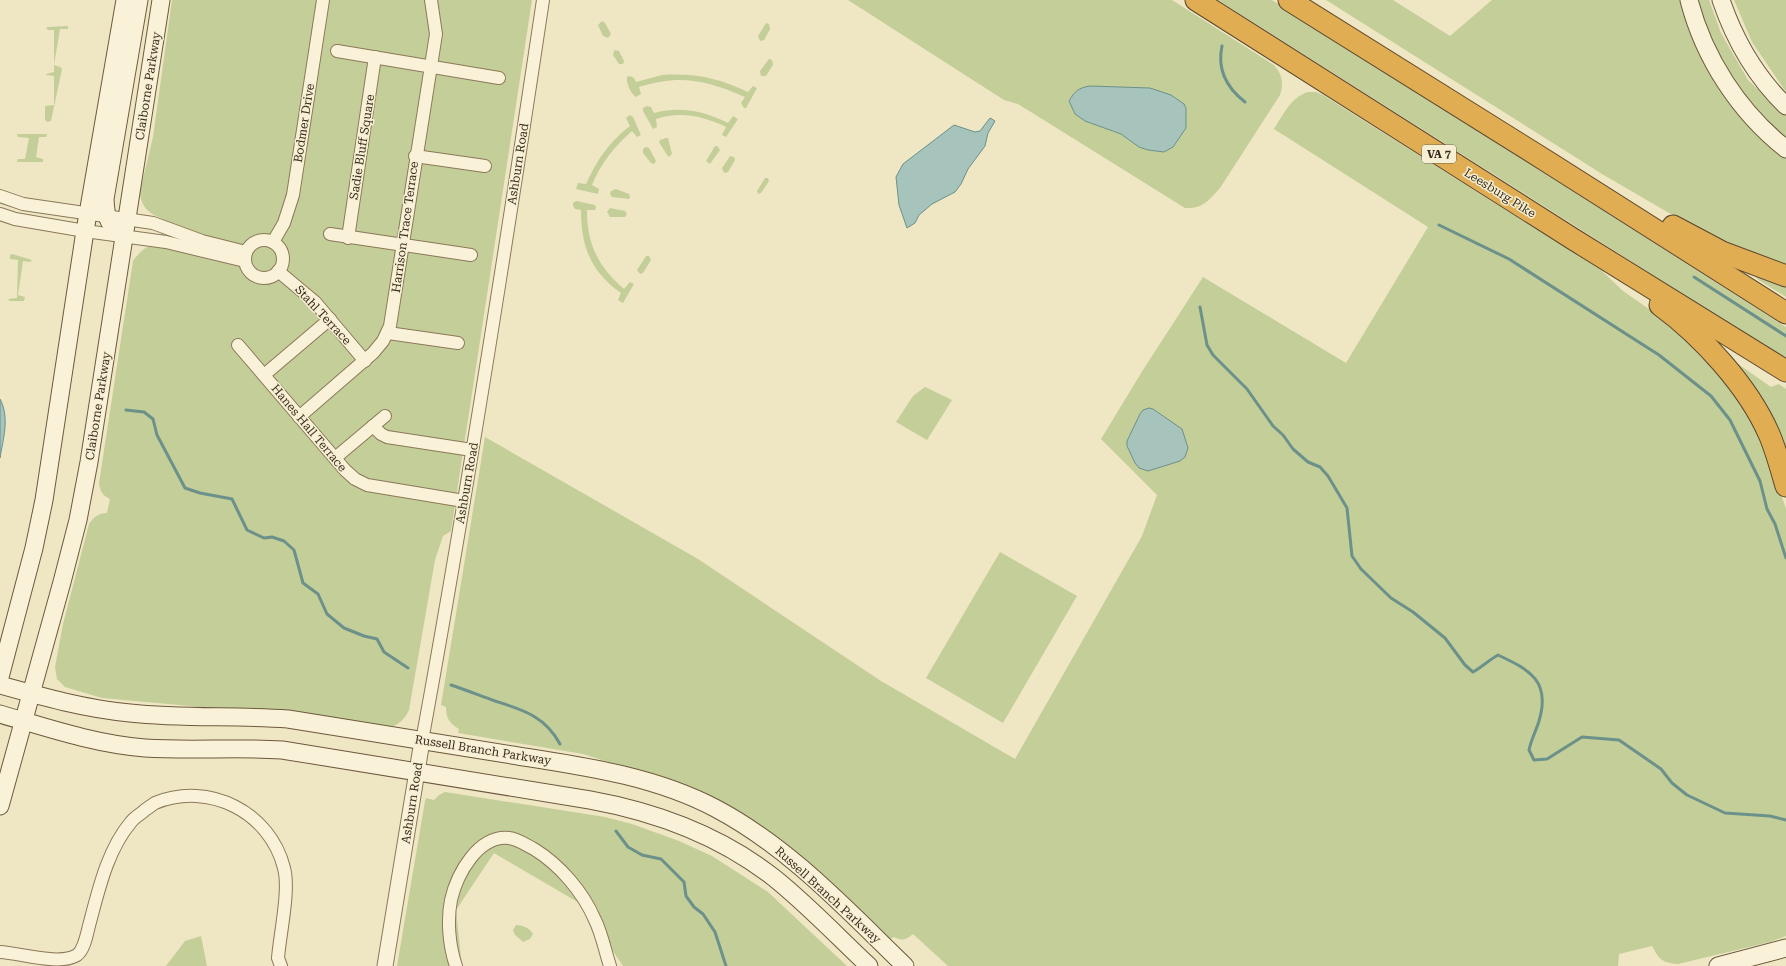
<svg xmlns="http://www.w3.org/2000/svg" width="1786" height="966" font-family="'Roboto Serif',serif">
<rect width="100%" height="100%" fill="#efe6c4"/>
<g fill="#c4ce98">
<path d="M 172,0 L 532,0 L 451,531 L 443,536 L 435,560 L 409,710 C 405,719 399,725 388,728 L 223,709 L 102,698 L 65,687 L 57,679 L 55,667 L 63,624 L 89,524 C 94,517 98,513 107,513 L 110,499 C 102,495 100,491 99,483 L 133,261 C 141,250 147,245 160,244 L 163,219 C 150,214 140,207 140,191 L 153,137 Z"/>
<path d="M 848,0 L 1172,0 L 1274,65 C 1282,74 1284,83 1280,95 L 1220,188 C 1209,200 1203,209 1185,208 L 1018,104 L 1004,100 Z"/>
<path d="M 1218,0 L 1272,0 L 1298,16 L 1786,327 L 1786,357 L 1773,351 Z"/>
<path d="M 1326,0 L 1393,0 L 1450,36 L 1492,0 L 1682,0 L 1767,142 L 1786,158 L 1786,270 L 1705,233 L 1669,213 L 1602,174 Z"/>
<path d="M 1695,0 L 1709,0 L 1721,33 L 1748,80 L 1786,116 L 1786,140 L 1751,105 L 1721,62 Z"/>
<path d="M 1734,0 L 1786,0 L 1786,92 L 1752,42 Z"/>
<path d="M 602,21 L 605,23 L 611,34 L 608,38 L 603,36 L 598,25 Z"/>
<path d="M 766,23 L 769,24 L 770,29 L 764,40 L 760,41 L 758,36 Z"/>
<path d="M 68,26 L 68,29 L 60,29 L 54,65 L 60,67 L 62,69 L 51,121 L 47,122 L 45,120 L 45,106 L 54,105 L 54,76 L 46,75 L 46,74 L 54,72 L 54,30 L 48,30 L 46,28 L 48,27 Z"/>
<path d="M 615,50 L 619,51 L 624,61 L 623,64 L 619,64 L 613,55 L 614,51 Z"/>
<path d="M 769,59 L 772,60 L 773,65 L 766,76 L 761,76 L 760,71 Z"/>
<path d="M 662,75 C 696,73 717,78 748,92 L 753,86 L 757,88 L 746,108 L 744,108 L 741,103 L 745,97 C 706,80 680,74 639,87 L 641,94 L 636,97 C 631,94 626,83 627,77 L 630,76 L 634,78 L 636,82 Z"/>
<path d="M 1308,92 L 1316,92 L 1323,95 L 1601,270 L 1623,291 L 1656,314 L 1705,357 L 1744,404 L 1769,456 L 1786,509 L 1786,936 L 1770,942 L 1678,964 C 1662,963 1659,959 1652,946 L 1619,954 L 1618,966 L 948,966 L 913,934 C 906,940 902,941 894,937 L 889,940 L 808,864 L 630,769 L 583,754 L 458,733 L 459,729 C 449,723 446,718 446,707 L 441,705 L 485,437 L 698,559 L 881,681 L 1015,759 L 1142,536 L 1157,495 L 1101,439 L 1143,370 L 1203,277 L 1346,363 L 1428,227 L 1274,129 C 1283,115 1291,97 1308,92 Z"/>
<path d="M 647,106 L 651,107 L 654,113 C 681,106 704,111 728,123 L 733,116 L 738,119 L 726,137 L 722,135 L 726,127 C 703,116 680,111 656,119 L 657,127 L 653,129 L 643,111 L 643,108 Z"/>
<path d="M 630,115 L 633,117 L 641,135 L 637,137 L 632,131 C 614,147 601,163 592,185 L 599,189 L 598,194 L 576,189 L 578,183 L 586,184 C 597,160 609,142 630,126 L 626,118 Z"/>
<path d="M 17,134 L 47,134 L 46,137 L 39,137 L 36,157 L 43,159 L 43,162 L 17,162 L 18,159 L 25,159 L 29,138 L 18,137 Z"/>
<path d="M 666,138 L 668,138 L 672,154 L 669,157 L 667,155 L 659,142 L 660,140 Z"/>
<path d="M 715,146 L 717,146 L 720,150 L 710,164 L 706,161 Z"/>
<path d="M 646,147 L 649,148 L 656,161 L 654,164 L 651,163 L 643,153 L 643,149 Z"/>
<path d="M 730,156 L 734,157 L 735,160 L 728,172 L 725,173 L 723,171 L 722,168 Z"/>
<path d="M 765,178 L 768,178 L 769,181 L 761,193 L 758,194 L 757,191 Z"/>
<path d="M 616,189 L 629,194 L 630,197 L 629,199 L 612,197 L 610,194 L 611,191 Z"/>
<path d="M 576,201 L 595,205 L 596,207 L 595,210 L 587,210 C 587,245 598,266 624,289 L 630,282 L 634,284 L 623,303 L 618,300 L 621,293 C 591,272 581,247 581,210 L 575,209 L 573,206 L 573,203 Z"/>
<path d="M 610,208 L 625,211 L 627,214 L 625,217 L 610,217 L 607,212 Z"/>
<path d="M 12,254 L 32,260 L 30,262 L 23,261 L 18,295 L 25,297 L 24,301 L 10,301 L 8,299 L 17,298 L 18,260 L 10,259 L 10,255 Z"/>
<path d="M 646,256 L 649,256 L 651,260 L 643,273 L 640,274 L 637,270 Z"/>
<path d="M 1755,274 L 1786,281 L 1786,297 L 1757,279 Z"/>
<path d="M 1731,359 L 1771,387 L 1779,384 L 1786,389 L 1786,458 Z"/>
<path d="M 925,387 L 952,400 L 927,440 L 896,422 L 913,396 Z"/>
<path d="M 1000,552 L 1077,596 L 1003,723 L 926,678 Z"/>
<path d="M 445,792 L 605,817 L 632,824 L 679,841 L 712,856 L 768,892 L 847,966 L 623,966 L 581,904 L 494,853 L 456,910 L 462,966 L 397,966 L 425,801 L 426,798 L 434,800 L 439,795 Z"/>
<path d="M 516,925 C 522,925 530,928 533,934 L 530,939 L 523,942 L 515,935 L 513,930 Z"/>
<path d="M 201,936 L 207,966 L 166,966 L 185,941 Z"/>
</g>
<g fill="#a6c3bc" stroke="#6c918b">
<path d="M 1090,86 L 1150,88 L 1171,95 L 1184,104 L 1186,108 L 1186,128 L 1173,147 L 1164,152 L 1148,150 L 1139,147 L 1121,134 L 1085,121 L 1075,114 L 1069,101 C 1075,91 1078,88 1090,86 Z"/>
<path d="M 990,118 L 995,121 L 988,133 L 985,146 L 968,169 L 961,184 L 955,192 L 932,204 L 919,215 L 915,223 L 907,228 L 899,205 L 896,177 L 903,164 L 954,125 L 975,132 L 980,131 Z"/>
<path d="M 0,399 C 10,418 3,439 0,458 Z"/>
<path d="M 1149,408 L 1153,409 L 1182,429 L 1188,448 L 1185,457 L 1180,461 L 1148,471 L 1139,468 L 1135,463 L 1127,446 L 1127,441 L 1140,414 L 1143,410 Z"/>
</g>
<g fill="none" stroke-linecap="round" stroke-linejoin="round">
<g stroke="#6c918b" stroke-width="3">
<path d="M 1222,46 C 1217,69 1227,88 1245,102"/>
<path d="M 1439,225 L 1509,259 L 1659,355 L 1711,396 L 1730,420 L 1760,481 L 1767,509 L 1775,524 L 1786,558"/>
<path d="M 1694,277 L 1786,336"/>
<path d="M 1200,307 L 1207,345 L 1213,355 L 1247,389 L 1273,426 L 1283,435 L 1293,449 L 1308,462 L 1320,467 L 1328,476 L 1347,508 L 1352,556 L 1361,569 L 1391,598 L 1413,612 L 1445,638 L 1465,665 L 1473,672 C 1482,667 1489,660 1498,655 C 1530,670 1551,681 1539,721 C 1536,731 1531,740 1529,750 L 1534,760 L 1547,759 L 1582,737 L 1619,740 L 1661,769 L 1672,783 L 1687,795 L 1725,813 L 1770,816 L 1786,820"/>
<path d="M 126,410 L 144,412 L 153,419 L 157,435 L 185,488 L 200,493 L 232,499 L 247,530 L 264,538 L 272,537 L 284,541 L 294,550 L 303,583 L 318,594 L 327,614 L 344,628 L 364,636 L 377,639 L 384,652 L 408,668"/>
<path d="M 451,685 C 466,690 481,696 495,701 C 523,710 545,716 560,744"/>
<path d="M 616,831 L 628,847 L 642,855 L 661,859 L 684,882 L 686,896 L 694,907 L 703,914 L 715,932 L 726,966"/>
</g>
<g stroke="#8b785a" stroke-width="14">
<g id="minor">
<path d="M 337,51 L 499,78"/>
<path d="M 415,156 L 485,166"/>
<path d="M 0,196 L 23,204 L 153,223 L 202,241 L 246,252"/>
<path d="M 0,214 L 15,219 L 85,231 L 166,242 L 245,261"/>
<path d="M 330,234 L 471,255"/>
<path d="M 348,238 L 375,57"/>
<circle cx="264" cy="259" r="19"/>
<path d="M 273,242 L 284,223 L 293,195 L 323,0"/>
<path d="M 278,271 L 315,302 L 365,361"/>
<path d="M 388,333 L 458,343"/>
<path d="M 238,345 L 345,470 L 355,479 L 367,485 L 464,501"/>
<path d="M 264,375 L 330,319"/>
<path d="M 299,417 L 373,353 L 383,341 L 390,326 L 436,34 L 431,0"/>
<path d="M 373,426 L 381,434 L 387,437 L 472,450"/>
<path d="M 335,458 L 385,416"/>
<path d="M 422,741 C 467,495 506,247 543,0"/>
<path d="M 0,952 C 20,953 60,966 77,955 C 85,949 87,932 90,922 C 99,888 108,849 131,822 C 135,817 141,814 145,810 C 148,808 152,805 155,803 C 209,781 270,812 284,868 C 290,890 280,933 278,958 L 281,966"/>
<path d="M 456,966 C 449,946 447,920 451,900 C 457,874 478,835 509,838 C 518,839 526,845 534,849 C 560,865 583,892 595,920 C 602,934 605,951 610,966"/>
</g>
</g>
<g stroke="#8b785a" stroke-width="17">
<path id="tertiary" d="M 385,966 L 422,741"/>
</g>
<g stroke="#6d593d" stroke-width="19">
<g id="secondary">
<path d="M 1689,0 C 1704,58 1739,112 1786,149"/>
<path d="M 1721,0 C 1735,41 1755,76 1786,106"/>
<path d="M 125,236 C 108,224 106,220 105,199 L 139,0"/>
<path d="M 0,677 L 34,548 L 44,500 L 85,231 L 125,0"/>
<path d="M 0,685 C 43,697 86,709 130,713 C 183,719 235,715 288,719 C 363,731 438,743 512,755 C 581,766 652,775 715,808 C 789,847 846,909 905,966"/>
<path d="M 0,714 C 48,728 95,744 145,748 C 191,751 237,747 282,750 L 590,800 C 656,812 719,835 773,877 C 807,904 837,936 869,966"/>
<path d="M 0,806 L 62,582 L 78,520 L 89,462 L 161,0"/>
<path d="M 1718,966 L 1786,948"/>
</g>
</g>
<g stroke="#59452e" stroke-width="23">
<g id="motorway">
<path d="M 1196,0 L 1573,239 L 1786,371"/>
<path d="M 1289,0 L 1548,162 L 1786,313"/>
<path d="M 1673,226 L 1722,252 L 1786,276"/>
<path d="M 1660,305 C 1702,336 1748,386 1769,434 C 1776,450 1781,469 1786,486"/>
</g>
</g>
<use href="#minor" stroke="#faf2d8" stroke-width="12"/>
<use href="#tertiary" stroke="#faf2d8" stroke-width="15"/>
<use href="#secondary" stroke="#faf2d8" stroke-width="17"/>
<use href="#motorway" stroke="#e0ad53" stroke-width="21"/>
</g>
<g text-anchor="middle" stroke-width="3" stroke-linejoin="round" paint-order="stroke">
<rect fill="#f7efd4" stroke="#736855" stroke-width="1" x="1422" y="145" width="34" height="18" rx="3"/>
<g font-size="11" font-weight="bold" fill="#3a2e1e">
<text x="1439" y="158">VA 7</text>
</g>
<g font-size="12" fill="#3a2e1e" stroke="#f7efd4">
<text transform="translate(148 86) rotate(-81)" y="4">Claiborne Parkway</text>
<text transform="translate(304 123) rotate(-81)" y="4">Bodmer Drive</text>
<text transform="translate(362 147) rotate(-81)" y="4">Sadie Bluff Square</text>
<text transform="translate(518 164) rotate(-81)" y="4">Ashburn Road</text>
<text transform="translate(1500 193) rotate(32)" y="4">Leesburg Pike</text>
<text transform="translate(405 227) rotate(-82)" y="4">Harrison Trace Terrace</text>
<text transform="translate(323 315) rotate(47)" y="4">Stahl Terrace</text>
<text transform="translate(98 406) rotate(-81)" y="4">Claiborne Parkway</text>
<text transform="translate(309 428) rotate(50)" y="4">Hanes Hall Terrace</text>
<text transform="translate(467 483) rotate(-80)" y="4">Ashburn Road</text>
<text transform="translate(483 750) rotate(9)" y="4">Russell Branch Parkway</text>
<text transform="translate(412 803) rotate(-81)" y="4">Ashburn Road</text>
<text transform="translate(828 895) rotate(42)" y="4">Russell Branch Parkway</text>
</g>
</g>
</svg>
